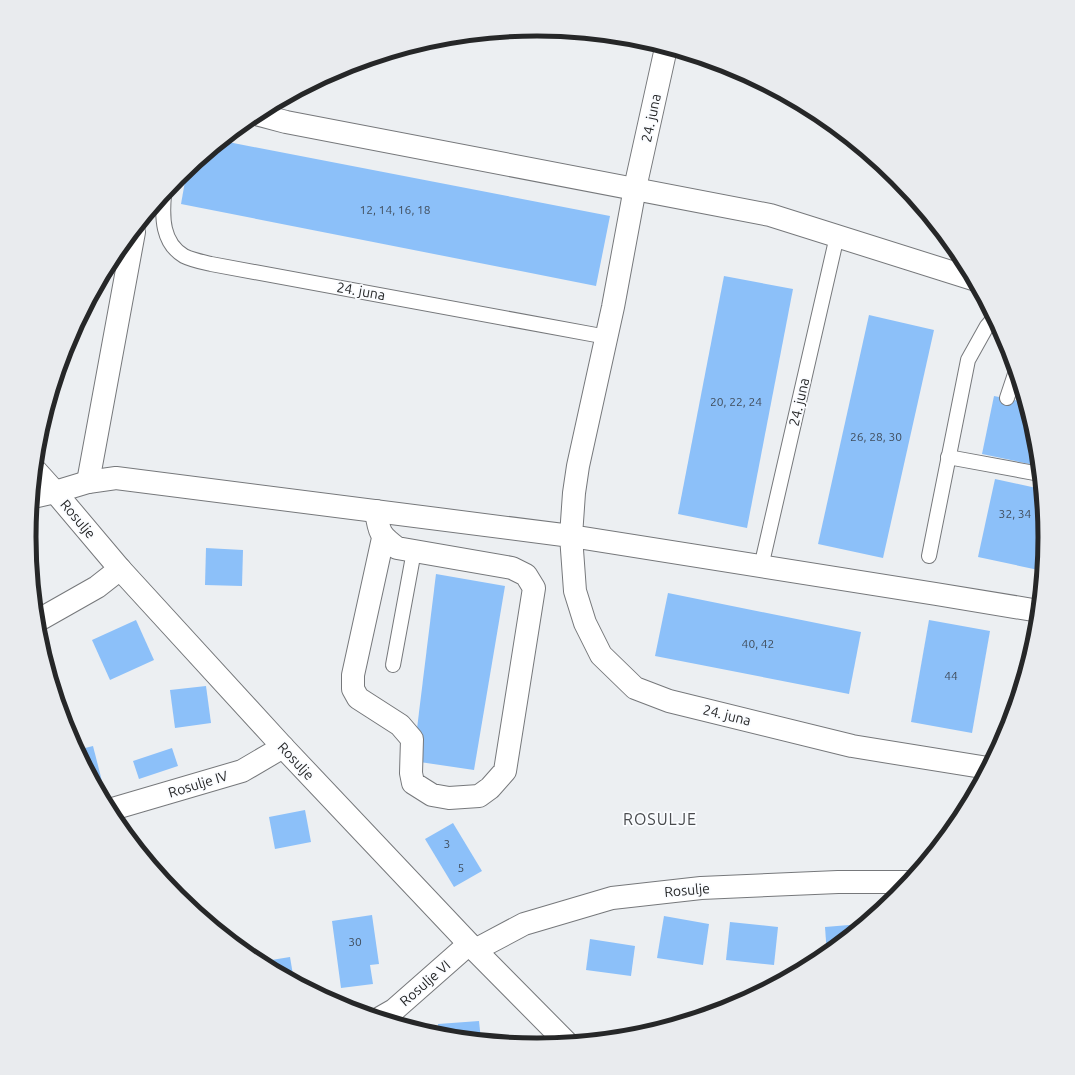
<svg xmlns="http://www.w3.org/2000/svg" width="1075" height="1075" font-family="Ubuntu,sans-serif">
<rect width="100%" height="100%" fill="#eceff2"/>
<g fill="#8cc0f9">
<path d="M 223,141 L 610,216 L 596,286 L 181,204 L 187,170 Z"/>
<path d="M 724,276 L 793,289 L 747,528 L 678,514 Z"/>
<path d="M 869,315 L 934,330 L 883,558 L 818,544 Z"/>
<path d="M 994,396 L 1025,402 L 1036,439 L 1039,466 L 982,454 Z"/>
<path d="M 995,479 L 1041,489 L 1046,538 L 1043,571 L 978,557 Z"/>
<path d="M 206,548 L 243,550 L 242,586 L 205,585 Z"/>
<path d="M 436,574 L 505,586 L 474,770 L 413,761 Z"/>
<path d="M 668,593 L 861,632 L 849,694 L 655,656 Z"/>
<path d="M 136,620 L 154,660 L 110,680 L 92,640 Z"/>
<path d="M 929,620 L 990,631 L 972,733 L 911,722 Z"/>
<path d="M 206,686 L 211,723 L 175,728 L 170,690 Z"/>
<path d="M 93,746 L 104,789 L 99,790 L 77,750 Z"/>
<path d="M 172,748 L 178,766 L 139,779 L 133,761 Z"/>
<path d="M 305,810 L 311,842 L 275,849 L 269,817 Z"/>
<path d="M 453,823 L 482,871 L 454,887 L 425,839 Z"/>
<path d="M 372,915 L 379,964 L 370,965 L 373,984 L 341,988 L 332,921 Z"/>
<path d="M 664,916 L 709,924 L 703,965 L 657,958 Z"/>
<path d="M 730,922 L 778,927 L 774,965 L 726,960 Z"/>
<path d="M 861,924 L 861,926 L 827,955 L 825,927 Z"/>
<path d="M 590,939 L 635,946 L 631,976 L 586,970 Z"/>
<path d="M 290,957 L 294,981 L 259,962 Z"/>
<path d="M 479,1021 L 481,1040 L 439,1036 L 438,1024 Z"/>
</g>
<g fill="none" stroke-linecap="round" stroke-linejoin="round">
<g stroke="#76787b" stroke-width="16">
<g id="lane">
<path d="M 164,195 C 162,217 162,243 184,256 C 192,260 202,262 211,264 L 607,337"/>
<path d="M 1007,398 L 1016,371"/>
<path d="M 948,457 L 1040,474"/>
<path d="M 929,556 L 968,360 L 987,326 L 994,318"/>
<path d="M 761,567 L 837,236"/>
<path d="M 393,665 L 414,551"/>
</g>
</g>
<g stroke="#76787b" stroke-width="24">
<g id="street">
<path d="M 666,48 L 635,188 L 613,307 L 578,466 L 574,493 L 571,536 L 936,594 L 1039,611"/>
<path d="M 256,114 L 286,122 L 770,215 L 973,279"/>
<path d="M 36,471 L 55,492 L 120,569 L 283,747 L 475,950 L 567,1043"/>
<path d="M 88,482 L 134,232"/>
<path d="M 33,497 L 55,492 L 88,482 L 116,478 L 571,536 L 575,591 L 585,623 L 601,655 L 635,688 L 669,701 L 852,746 L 988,768"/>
<path d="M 376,511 C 379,533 380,535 397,548 L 512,568 L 526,575 L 534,588 L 505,771 L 490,788 L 479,796 L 449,798 L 432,795 L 413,783 L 411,773 L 412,739 L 400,725 L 358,698 L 353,689 L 353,675 L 383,538"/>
<path d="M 37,621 L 97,587 L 120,569"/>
<path d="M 109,810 L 242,771 L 283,747"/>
<path d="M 475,950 L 524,924 L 612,898 L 701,888 L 838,882 L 909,882"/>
<path d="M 380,1018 L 394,1010 L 469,944"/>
</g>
</g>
<use href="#lane" stroke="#fff" stroke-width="14"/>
<use href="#street" stroke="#fff" stroke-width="22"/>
</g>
<g text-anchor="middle" stroke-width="3.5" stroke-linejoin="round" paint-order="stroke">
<g font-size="12" fill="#404d5c">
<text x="395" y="214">12, 14, 16, 18</text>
<text x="736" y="406">20, 22, 24</text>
<text x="876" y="441">26, 28, 30</text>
<text x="1015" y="518">32, 34</text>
<text x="758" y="648">40, 42</text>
<text x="951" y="680">44</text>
<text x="447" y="848">3</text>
<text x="461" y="872">5</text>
<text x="355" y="946">30</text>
</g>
<g font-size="14" fill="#262728" stroke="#fafcff">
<text transform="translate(651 118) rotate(-78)" y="5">24. juna</text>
<text transform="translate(361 291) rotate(10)" y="5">24. juna</text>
<text transform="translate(799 402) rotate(-77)" y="5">24. juna</text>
<text transform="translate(78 519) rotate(50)" y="5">Rosulje</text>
<text transform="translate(727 715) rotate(14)" y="5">24. juna</text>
<text transform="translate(296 761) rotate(47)" y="5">Rosulje</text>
<text transform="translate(198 784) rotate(-17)" y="5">Rosulje IV</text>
<text transform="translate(687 890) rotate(-5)" y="5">Rosulje</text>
<text transform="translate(425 983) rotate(-41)" y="5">Rosulje VI</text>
</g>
<g font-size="16" letter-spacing="1" fill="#494b4e" stroke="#fafcff">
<text x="660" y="825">ROSULJE</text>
</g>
</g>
<path d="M0 0H1075V1075H0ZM36 537a501 501 0 1 1 1002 0a501 501 0 1 1-1002 0Z" fill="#e9ebee" fill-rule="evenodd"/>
<path fill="none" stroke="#262728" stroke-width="5" d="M36 537a501 501 0 1 1 1002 0a501 501 0 1 1-1002 0Z"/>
</svg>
